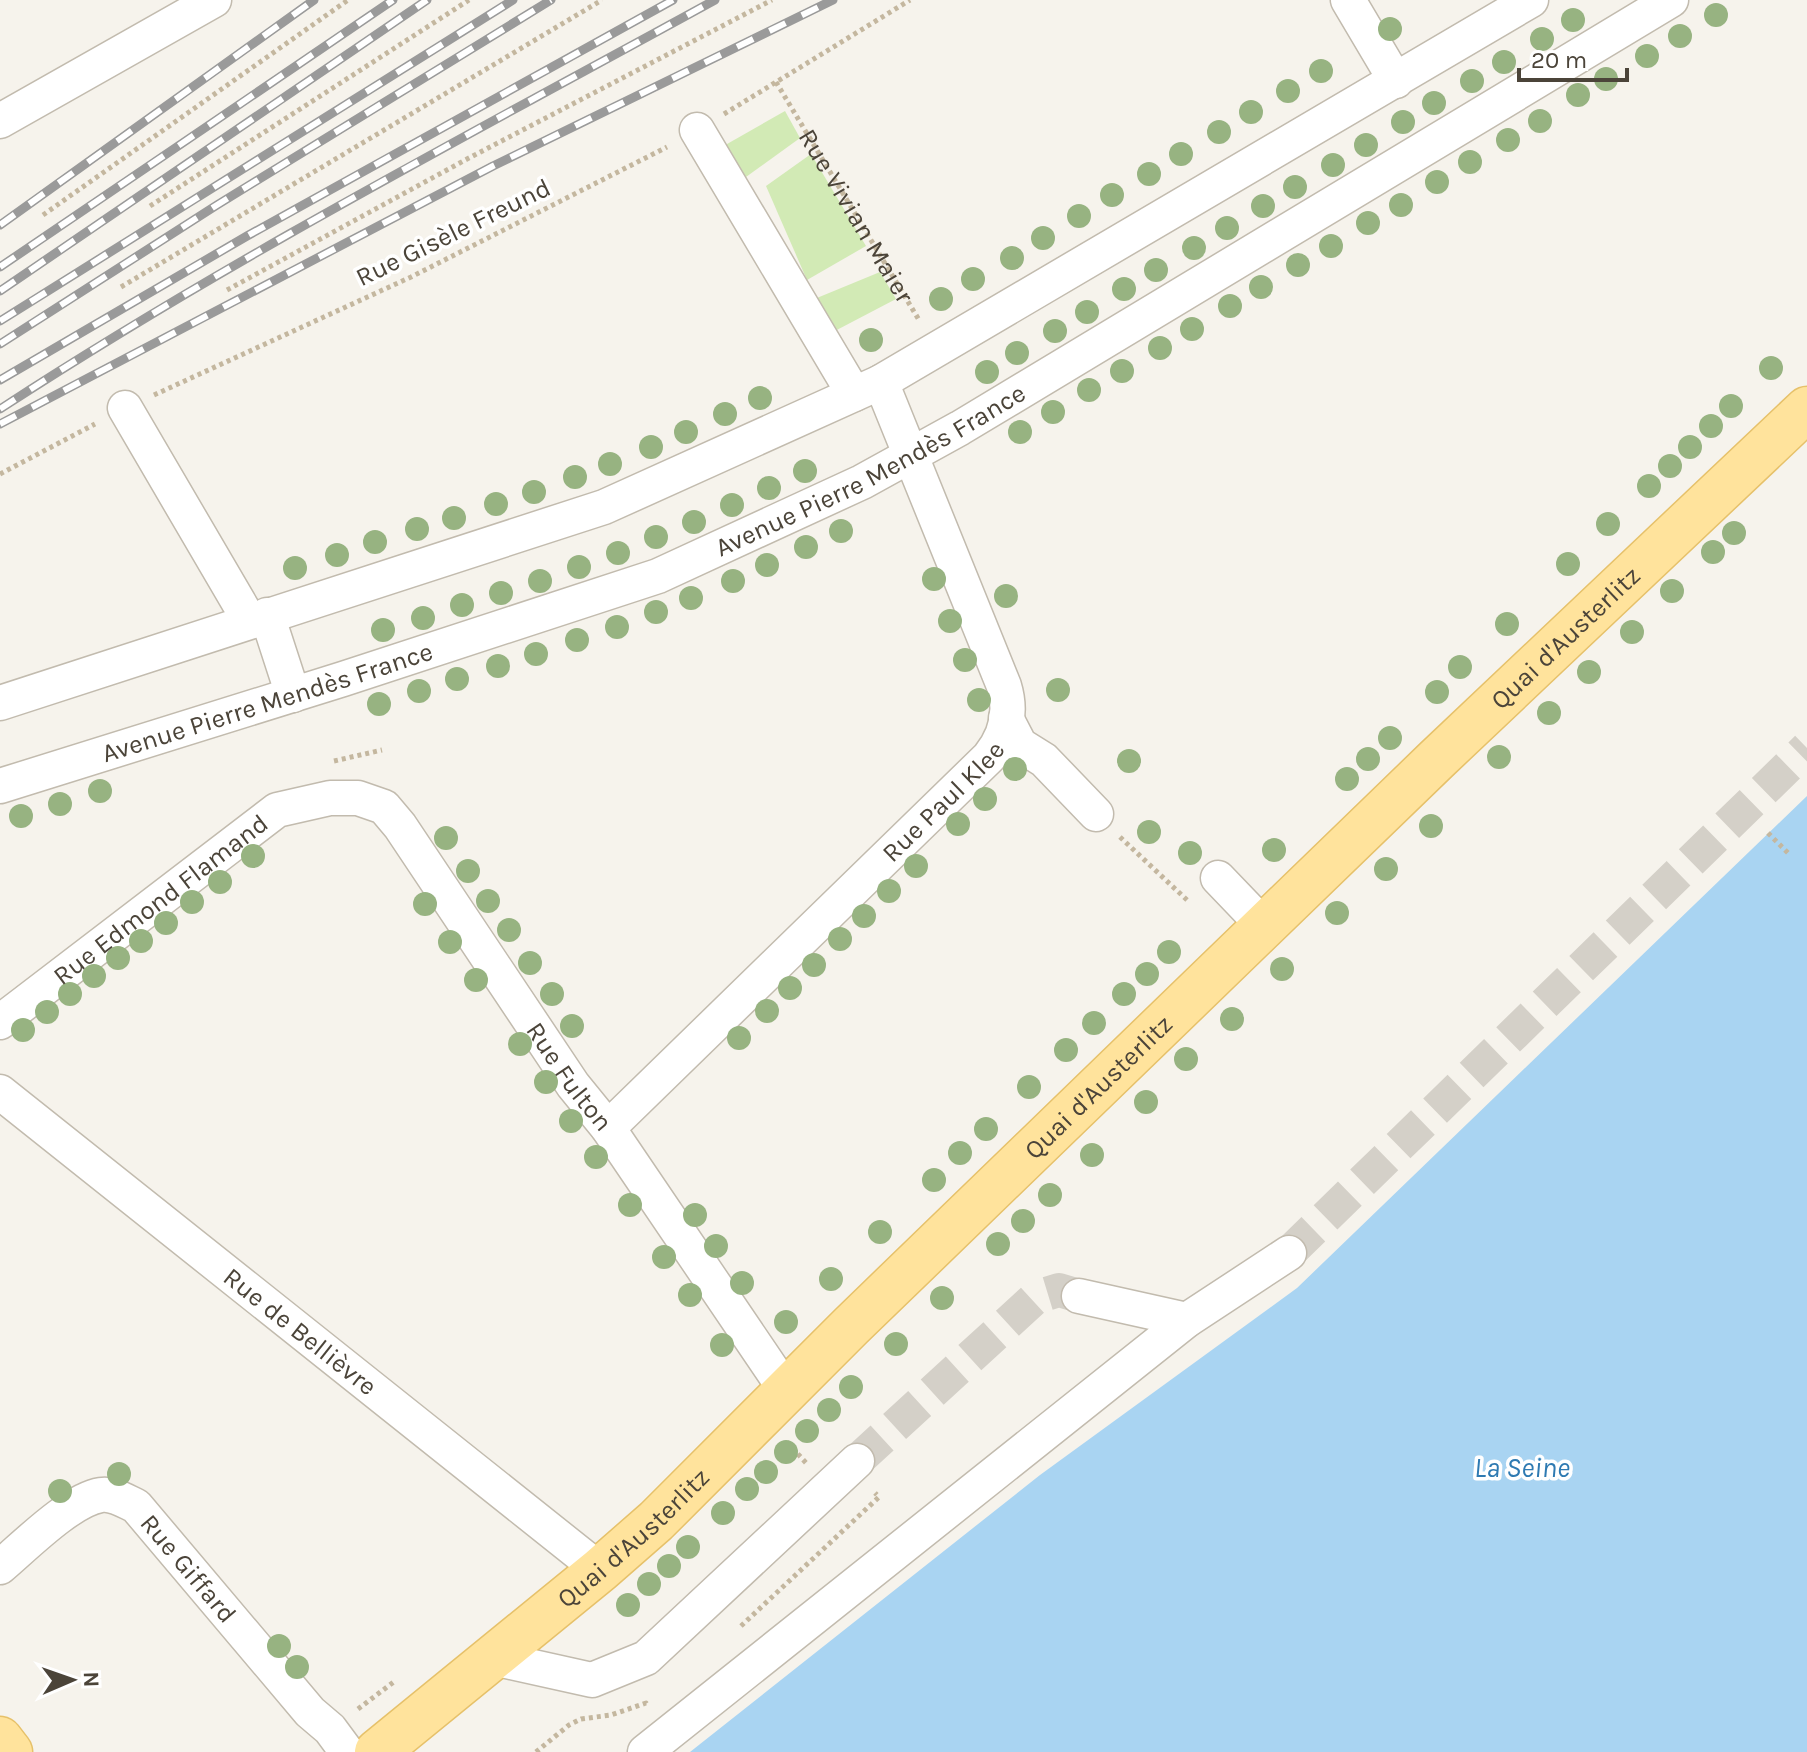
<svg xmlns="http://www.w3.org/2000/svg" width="1807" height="1752" font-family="Karla,sans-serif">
<rect width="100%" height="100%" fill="#f6f3ec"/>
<g fill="#d2eab5">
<path d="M 785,111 L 800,138 L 739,182 L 720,148 Z"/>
<path d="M 811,154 L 866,246 L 807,280 L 766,186 Z"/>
<path d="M 880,272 L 896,299 L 831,333 L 812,300 Z"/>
</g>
<path fill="#a9d4f2" d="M 1807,796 L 1807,1752 L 690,1752 L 1040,1475 L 1297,1288 Z"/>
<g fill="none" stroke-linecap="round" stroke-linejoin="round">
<g stroke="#d4d0c8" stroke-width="34" stroke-dasharray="34 17" stroke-linecap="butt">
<path d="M 1289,1253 L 1807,748"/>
<path d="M 857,1461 L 1036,1297 L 1059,1290 L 1079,1296"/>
</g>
<g stroke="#c2bbae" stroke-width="37">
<g id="minor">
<path d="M 1348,0 L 1396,81"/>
<path d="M 0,121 L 214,0"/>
<path d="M 697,130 L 854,394"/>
<path d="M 125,408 L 249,620"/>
<path d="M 267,615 L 293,695"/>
<path d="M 0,703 L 604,507 L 881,382 L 1531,0"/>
<path d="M 1006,718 L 1020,745 L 1044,760 L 1096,814"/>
<path id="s2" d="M 0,786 L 343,679 L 658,576 L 862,482 L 960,428 L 1671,0"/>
<path d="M 1218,878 L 1264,926"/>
<path id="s3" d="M 0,1022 L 277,810 L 330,798 L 358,798 L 384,807 L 400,826 L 573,1085 L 608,1128 L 787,1392"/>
<path id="s4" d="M 0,1092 L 600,1570"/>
<path id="s5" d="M 608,1128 L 989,757 C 1006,736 1012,712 1004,686 L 881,382"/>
<path d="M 1079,1296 L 1187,1320"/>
<path id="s6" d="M 0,1567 C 25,1546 70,1500 101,1495 C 113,1493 125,1501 136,1506 L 310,1712 L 330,1729 L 347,1752"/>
<path d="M 493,1658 L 592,1680 L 646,1658 L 857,1461"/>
<path d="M 645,1752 L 1187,1320 L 1289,1253"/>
</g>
</g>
<g stroke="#e6c16a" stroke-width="47">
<g id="major">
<path d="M 0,1739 L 10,1752"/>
<path id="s7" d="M 377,1752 L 600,1570 L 656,1521 L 851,1326 L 1436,760 L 1807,409"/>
</g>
</g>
<g stroke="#c4b79f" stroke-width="5" stroke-dasharray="4 4" stroke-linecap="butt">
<path id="s1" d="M 776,82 L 919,320"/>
<path d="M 724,114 L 910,0"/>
<path d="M 150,206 L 469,0"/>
<path d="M 43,215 L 348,0"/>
<path d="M 121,287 L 602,0"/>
<path d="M 227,290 L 467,159 L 772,0"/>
<path d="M 154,395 L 411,277 L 667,147"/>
<path d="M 0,474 L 95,424"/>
<path d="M 334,761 L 382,750"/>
<path d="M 1768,833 L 1789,854"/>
<path d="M 1120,837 L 1187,900"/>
<path d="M 787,1442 L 807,1464"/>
<path d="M 741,1626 L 879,1497 L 875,1493"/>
<path d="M 358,1709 L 395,1681"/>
<path d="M 536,1752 L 569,1725 L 581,1719 L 611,1715 L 646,1703 L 648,1706"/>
</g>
<use href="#minor" stroke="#fff" stroke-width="34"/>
<use href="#major" stroke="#ffe39c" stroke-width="44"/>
<g stroke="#9a9a9a" stroke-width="9">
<g id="rail">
<path d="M 0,225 L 314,0"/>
<path d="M 0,267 L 393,0"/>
<path d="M 0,291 L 427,0"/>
<path d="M 0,321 L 513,0"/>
<path d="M 0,344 L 217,205 L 551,0"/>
<path d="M 0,380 L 247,236 L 673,0"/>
<path d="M 0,409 C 230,259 474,132 715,0"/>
<path d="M 0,424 L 493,166 L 833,0"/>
</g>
</g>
<use href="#rail" stroke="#fff" stroke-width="6" stroke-dasharray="18" stroke-linecap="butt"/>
</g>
<g fill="#97b381">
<circle cx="1716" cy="15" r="12"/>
<circle cx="1573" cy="20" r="12"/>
<circle cx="1390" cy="29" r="12"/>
<circle cx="1680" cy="36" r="12"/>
<circle cx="1542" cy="39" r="12"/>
<circle cx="1647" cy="56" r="12"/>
<circle cx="1504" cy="62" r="12"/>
<circle cx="1321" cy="71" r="12"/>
<circle cx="1606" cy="79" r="12"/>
<circle cx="1472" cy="81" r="12"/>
<circle cx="1288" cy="91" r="12"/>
<circle cx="1578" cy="95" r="12"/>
<circle cx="1434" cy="103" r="12"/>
<circle cx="1251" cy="112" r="12"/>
<circle cx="1540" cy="121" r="12"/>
<circle cx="1403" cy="122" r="12"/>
<circle cx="1219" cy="132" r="12"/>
<circle cx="1508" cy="140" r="12"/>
<circle cx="1366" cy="145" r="12"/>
<circle cx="1181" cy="154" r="12"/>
<circle cx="1470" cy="162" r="12"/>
<circle cx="1333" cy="165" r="12"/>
<circle cx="1149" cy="174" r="12"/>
<circle cx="1437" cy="182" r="12"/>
<circle cx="1295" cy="187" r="12"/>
<circle cx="1112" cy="195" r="12"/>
<circle cx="1401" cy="205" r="12"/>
<circle cx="1263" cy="206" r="12"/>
<circle cx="1079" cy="216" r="12"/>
<circle cx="1368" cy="223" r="12"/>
<circle cx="1227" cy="228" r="12"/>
<circle cx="1043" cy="238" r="12"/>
<circle cx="1331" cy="246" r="12"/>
<circle cx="1194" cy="248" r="12"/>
<circle cx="1012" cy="258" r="12"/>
<circle cx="1298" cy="265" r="12"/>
<circle cx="1156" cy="270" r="12"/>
<circle cx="973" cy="279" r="12"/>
<circle cx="1261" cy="287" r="12"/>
<circle cx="1124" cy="289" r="12"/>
<circle cx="941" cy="299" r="12"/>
<circle cx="1230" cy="306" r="12"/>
<circle cx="1087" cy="312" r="12"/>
<circle cx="1192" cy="329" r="12"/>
<circle cx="1055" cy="331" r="12"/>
<circle cx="871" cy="340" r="12"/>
<circle cx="1160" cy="348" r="12"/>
<circle cx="1017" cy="353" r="12"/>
<circle cx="1771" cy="368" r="12"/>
<circle cx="1122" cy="371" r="12"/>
<circle cx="987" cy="372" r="12"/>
<circle cx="1089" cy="390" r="12"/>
<circle cx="760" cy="398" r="12"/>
<circle cx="1731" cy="406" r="12"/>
<circle cx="1053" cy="412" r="12"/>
<circle cx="725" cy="414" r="12"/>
<circle cx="1711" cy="426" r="12"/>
<circle cx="686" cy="432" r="12"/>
<circle cx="1020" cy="432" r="12"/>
<circle cx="651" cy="447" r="12"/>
<circle cx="1690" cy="447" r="12"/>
<circle cx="610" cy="464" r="12"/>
<circle cx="1670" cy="466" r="12"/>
<circle cx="805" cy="471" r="12"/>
<circle cx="575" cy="477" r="12"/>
<circle cx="1649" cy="486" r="12"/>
<circle cx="769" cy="488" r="12"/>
<circle cx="534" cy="492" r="12"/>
<circle cx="496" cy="504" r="12"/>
<circle cx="732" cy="505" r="12"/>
<circle cx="454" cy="518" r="12"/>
<circle cx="694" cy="522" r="12"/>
<circle cx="1608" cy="524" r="12"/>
<circle cx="417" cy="529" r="12"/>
<circle cx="841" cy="531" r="12"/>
<circle cx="1734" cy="533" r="12"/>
<circle cx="656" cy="537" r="12"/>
<circle cx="375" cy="542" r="12"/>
<circle cx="806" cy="547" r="12"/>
<circle cx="1713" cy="552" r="12"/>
<circle cx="618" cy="553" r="12"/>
<circle cx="337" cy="555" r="12"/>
<circle cx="1568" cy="564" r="12"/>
<circle cx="767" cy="565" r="12"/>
<circle cx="579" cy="567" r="12"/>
<circle cx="295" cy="568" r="12"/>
<circle cx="934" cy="579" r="12"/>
<circle cx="540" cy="581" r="12"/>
<circle cx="733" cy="581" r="12"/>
<circle cx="1672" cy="591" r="12"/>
<circle cx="501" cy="593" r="12"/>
<circle cx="1006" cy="596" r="12"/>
<circle cx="691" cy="598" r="12"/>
<circle cx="462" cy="605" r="12"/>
<circle cx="656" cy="612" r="12"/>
<circle cx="423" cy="618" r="12"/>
<circle cx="950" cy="621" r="12"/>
<circle cx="1507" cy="624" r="12"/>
<circle cx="617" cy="627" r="12"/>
<circle cx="383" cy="630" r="12"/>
<circle cx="1632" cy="632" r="12"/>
<circle cx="577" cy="640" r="12"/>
<circle cx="536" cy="654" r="12"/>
<circle cx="965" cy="660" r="12"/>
<circle cx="498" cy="666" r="12"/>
<circle cx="1460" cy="667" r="12"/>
<circle cx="1589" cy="672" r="12"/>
<circle cx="457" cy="679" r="12"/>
<circle cx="1058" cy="690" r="12"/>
<circle cx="419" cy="691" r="12"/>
<circle cx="1437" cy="692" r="12"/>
<circle cx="979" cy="700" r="12"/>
<circle cx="379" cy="704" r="12"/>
<circle cx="1549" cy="713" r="12"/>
<circle cx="1390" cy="738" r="12"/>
<circle cx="1499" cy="757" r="12"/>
<circle cx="1368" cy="759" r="12"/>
<circle cx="1129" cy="761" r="12"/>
<circle cx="1015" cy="769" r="12"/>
<circle cx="1347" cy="779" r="12"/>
<circle cx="100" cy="791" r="12"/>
<circle cx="985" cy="799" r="12"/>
<circle cx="60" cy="804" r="12"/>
<circle cx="21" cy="816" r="12"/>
<circle cx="958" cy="824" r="12"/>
<circle cx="1431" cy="826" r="12"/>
<circle cx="1149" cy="832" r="12"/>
<circle cx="446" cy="838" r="12"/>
<circle cx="1274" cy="850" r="12"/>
<circle cx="1190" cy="853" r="12"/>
<circle cx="253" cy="856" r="12"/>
<circle cx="916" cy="866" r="12"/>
<circle cx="1386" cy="869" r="12"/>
<circle cx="468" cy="871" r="12"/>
<circle cx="220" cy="882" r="12"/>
<circle cx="889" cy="891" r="12"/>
<circle cx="488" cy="901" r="12"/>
<circle cx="192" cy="902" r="12"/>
<circle cx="425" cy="904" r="12"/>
<circle cx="1337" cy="913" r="12"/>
<circle cx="864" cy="916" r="12"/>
<circle cx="166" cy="923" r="12"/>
<circle cx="509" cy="930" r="12"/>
<circle cx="840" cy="939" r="12"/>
<circle cx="141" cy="941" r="12"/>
<circle cx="450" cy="942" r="12"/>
<circle cx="1169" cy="952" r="12"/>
<circle cx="118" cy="958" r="12"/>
<circle cx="530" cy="963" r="12"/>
<circle cx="814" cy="965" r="12"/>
<circle cx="1282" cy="969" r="12"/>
<circle cx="1147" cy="974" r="12"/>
<circle cx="94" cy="976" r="12"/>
<circle cx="476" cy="980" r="12"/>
<circle cx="790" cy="988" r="12"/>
<circle cx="70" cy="994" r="12"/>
<circle cx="552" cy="994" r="12"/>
<circle cx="1124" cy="994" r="12"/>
<circle cx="767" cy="1011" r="12"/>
<circle cx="47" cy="1012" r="12"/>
<circle cx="1232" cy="1019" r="12"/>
<circle cx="1094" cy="1023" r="12"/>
<circle cx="572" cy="1026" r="12"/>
<circle cx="23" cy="1030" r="12"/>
<circle cx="739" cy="1038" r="12"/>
<circle cx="520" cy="1044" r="12"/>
<circle cx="1066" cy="1050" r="12"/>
<circle cx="1186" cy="1059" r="12"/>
<circle cx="546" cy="1082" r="12"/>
<circle cx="1029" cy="1087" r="12"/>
<circle cx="1146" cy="1102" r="12"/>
<circle cx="571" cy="1121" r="12"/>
<circle cx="986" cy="1129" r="12"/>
<circle cx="960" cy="1153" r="12"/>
<circle cx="1092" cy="1155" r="12"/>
<circle cx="596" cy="1157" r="12"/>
<circle cx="934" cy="1180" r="12"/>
<circle cx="1050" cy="1195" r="12"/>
<circle cx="630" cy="1205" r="12"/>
<circle cx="695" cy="1215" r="12"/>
<circle cx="1023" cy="1221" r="12"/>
<circle cx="880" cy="1232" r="12"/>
<circle cx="998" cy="1244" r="12"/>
<circle cx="716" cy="1246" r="12"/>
<circle cx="664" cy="1257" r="12"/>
<circle cx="831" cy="1279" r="12"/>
<circle cx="742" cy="1283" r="12"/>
<circle cx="690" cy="1295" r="12"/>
<circle cx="942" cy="1298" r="12"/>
<circle cx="786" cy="1322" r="12"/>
<circle cx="896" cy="1344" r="12"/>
<circle cx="722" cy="1345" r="12"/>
<circle cx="851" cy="1387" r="12"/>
<circle cx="829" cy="1410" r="12"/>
<circle cx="807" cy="1431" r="12"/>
<circle cx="786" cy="1452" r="12"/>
<circle cx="766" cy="1472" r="12"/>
<circle cx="119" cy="1474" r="12"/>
<circle cx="747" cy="1489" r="12"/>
<circle cx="60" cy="1491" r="12"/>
<circle cx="723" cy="1513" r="12"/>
<circle cx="688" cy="1547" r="12"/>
<circle cx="669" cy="1566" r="12"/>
<circle cx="649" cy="1584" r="12"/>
<circle cx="628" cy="1605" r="12"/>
<circle cx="279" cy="1646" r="12"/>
<circle cx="297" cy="1667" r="12"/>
</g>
<g text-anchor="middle" stroke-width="7" stroke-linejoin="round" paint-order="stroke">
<g font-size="26" fill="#4b4439" stroke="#fff">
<text dy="9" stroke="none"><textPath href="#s1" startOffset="156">Rue Vivian Maier</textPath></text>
<text transform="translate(453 232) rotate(-26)" y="9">Rue Gisèle Freund</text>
<text dy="9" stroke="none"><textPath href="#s2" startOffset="928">Avenue Pierre Mendès France</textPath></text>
<text dy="9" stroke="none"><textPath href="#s7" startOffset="1630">Quai d'Austerlitz</textPath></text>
<text dy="9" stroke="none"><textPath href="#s2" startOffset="280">Avenue Pierre Mendès France</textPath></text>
<text dy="9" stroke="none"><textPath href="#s5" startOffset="468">Rue Paul Klee</textPath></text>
<text dy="9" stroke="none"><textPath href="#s3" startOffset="202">Rue Edmond Flamand</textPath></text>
<text dy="9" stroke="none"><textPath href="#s3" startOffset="786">Rue Fulton</textPath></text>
<text dy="9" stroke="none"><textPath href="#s7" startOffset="982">Quai d'Austerlitz</textPath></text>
<text dy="9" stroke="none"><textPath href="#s4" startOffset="384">Rue de Bellièvre</textPath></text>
<text dy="9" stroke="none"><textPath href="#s7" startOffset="334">Quai d'Austerlitz</textPath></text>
<text dy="9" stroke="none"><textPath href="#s6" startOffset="244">Rue Giffard</textPath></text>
</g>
<g font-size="28" font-style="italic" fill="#2e7ab2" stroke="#fff">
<text x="1522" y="1477">La Seine</text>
</g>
</g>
<g transform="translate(72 1680) rotate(88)" stroke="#ffffff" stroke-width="6" paint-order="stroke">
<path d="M0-6L14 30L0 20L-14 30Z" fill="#4b4439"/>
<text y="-12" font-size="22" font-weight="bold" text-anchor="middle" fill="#4b4439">N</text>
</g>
<path d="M1519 68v12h108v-12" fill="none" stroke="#4b4439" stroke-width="4"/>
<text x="1531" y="68" font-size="24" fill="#4b4439" stroke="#ffffff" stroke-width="6" paint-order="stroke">20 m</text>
</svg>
